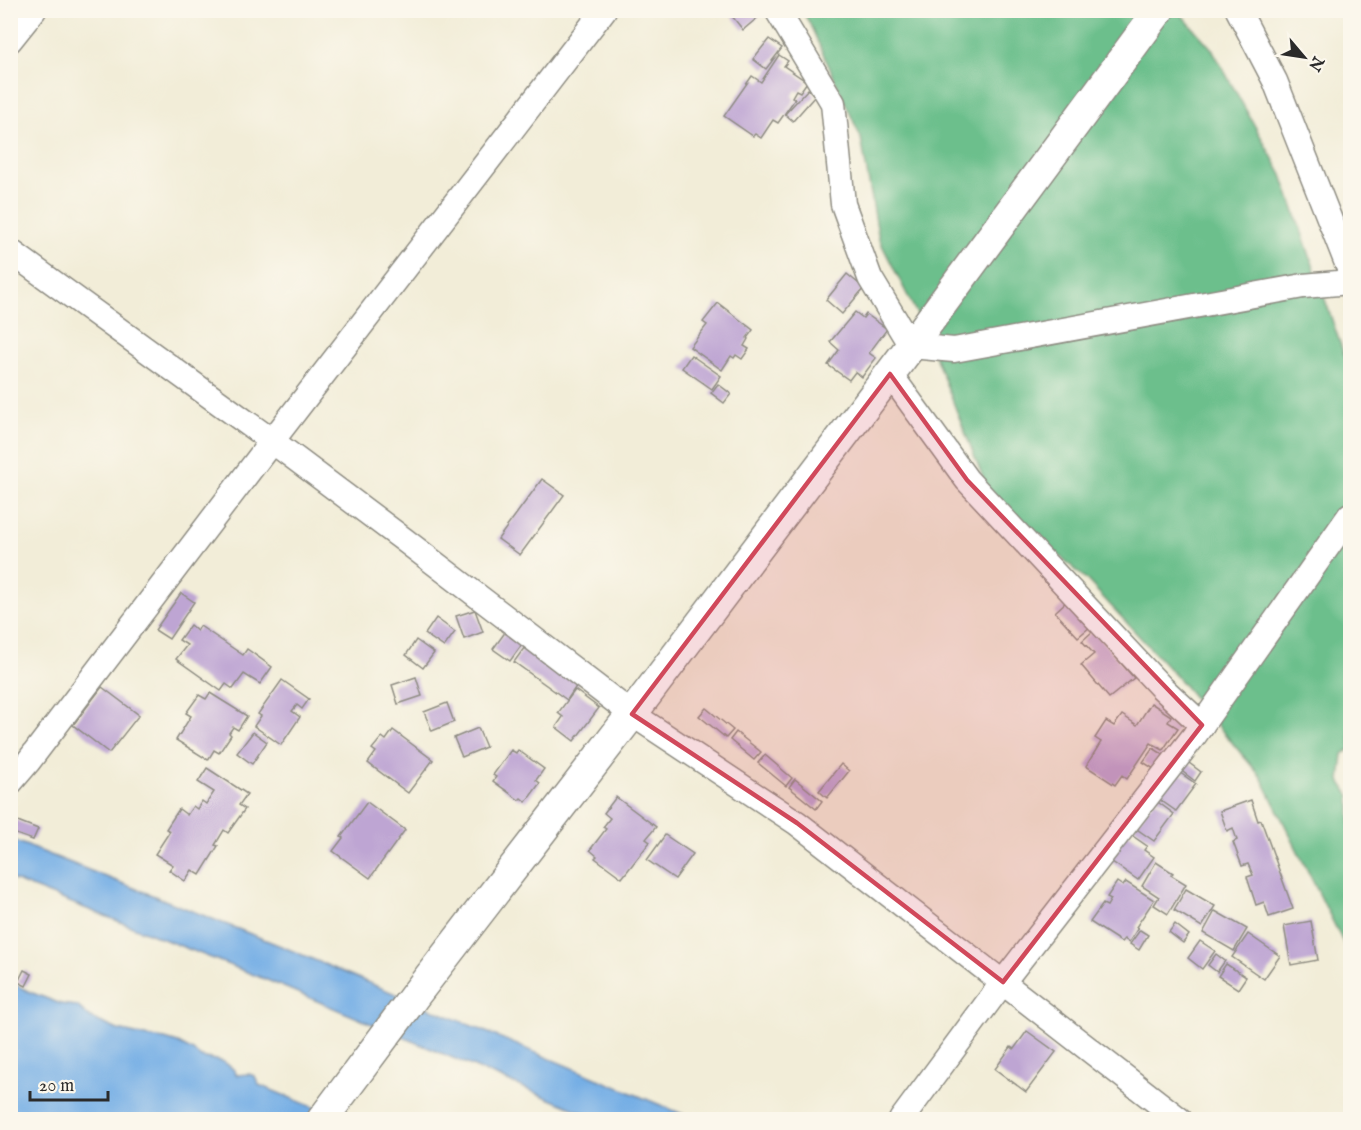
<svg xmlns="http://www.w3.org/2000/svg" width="1361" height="1130" font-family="'IM FELL English',serif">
<rect width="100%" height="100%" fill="#fbf7ec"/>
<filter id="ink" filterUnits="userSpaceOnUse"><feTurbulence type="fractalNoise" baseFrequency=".0167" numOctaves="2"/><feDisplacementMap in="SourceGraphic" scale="12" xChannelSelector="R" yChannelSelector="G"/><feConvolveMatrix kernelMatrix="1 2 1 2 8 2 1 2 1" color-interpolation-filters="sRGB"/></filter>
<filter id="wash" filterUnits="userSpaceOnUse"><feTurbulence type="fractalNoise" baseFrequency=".008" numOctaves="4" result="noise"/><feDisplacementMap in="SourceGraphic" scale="24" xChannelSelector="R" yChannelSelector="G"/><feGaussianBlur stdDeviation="1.35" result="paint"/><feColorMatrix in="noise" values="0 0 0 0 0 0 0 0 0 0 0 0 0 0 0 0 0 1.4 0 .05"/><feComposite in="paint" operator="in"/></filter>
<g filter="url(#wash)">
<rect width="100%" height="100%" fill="#f2edd8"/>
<path fill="#6cbf8c" stroke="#4c755c" stroke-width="1.5" d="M 802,11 L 1178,11 L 1212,49 L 1282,175 L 1350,372 L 1350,749 L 1343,754 L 1340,781 L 1350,796 L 1350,956 L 1261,777 L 1177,677 L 1087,580 L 989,493 L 924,328 L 879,239 L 861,138 L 809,22 Z"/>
<g fill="#75aee5" stroke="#506c88" stroke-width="1.5">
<path d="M 10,839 L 281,946 L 694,1119 L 598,1119 L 267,980 L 11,879 Z"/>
<path d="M 10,982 L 30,992 L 61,1004 L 77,1006 L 91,1018 L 118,1030 L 149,1037 L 165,1039 L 178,1043 L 193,1051 L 201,1057 L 224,1062 L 233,1069 L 237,1075 L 249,1074 L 255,1076 L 259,1085 L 342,1119 L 11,1119 Z"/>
</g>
<g id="blocks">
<g fill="#bea5d3">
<path d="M 729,10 L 761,10 L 763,13 L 743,30 L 728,11 Z"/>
<path d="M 769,39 L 782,48 L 766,69 L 753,59 Z"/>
<path d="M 779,55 L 788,61 L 784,66 L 807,82 L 800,92 L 796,90 L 792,97 L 795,99 L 778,123 L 773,120 L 761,138 L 755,134 L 753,136 L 724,116 L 752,76 L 761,82 Z"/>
<path d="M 808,89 L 815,96 L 793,121 L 785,114 Z"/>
<path d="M 847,274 L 864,288 L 842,314 L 826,300 Z"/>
<path d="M 718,303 L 753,330 L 747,338 L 748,339 L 744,346 L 749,349 L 742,359 L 736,355 L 734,358 L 731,356 L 722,370 L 690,347 L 707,325 L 703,322 Z"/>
<path d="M 855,312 L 863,318 L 866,314 L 887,329 L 869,353 L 876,358 L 862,377 L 855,372 L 849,380 L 828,365 L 839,350 L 830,342 Z"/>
<path d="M 691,355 L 721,376 L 712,389 L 682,368 Z"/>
<path d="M 718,384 L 731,394 L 724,403 L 711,393 Z"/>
<path d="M 542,479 L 564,495 L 520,555 L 498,539 Z"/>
<path d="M 181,593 L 194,602 L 169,639 L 155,630 Z"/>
<path d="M 1067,601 L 1090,627 L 1078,637 L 1055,612 Z"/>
<path d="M 475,610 L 483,632 L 464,639 L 456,616 Z"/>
<path d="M 436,618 L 455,632 L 444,647 L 425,634 Z"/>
<path d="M 190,625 L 197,631 L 200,626 L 243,655 L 247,649 L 272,667 L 260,684 L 244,674 L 233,689 L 226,684 L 221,691 L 176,659 L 187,645 L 179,640 Z"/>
<path d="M 506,631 L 523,643 L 510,661 L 493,649 Z"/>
<path d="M 1093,631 L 1134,678 L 1109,698 L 1081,665 L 1094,654 L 1082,641 Z"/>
<path d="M 416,640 L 434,653 L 423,668 L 406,655 Z"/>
<path d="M 527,644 L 579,682 L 567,700 L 514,662 Z"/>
<path d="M 416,677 L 422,696 L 398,704 L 392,685 Z"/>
<path d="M 282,680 L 309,699 L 302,709 L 297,705 L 292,711 L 300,717 L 281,745 L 254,726 L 261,716 L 258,714 Z"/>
<path d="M 102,687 L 139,715 L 109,753 L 73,725 Z"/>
<path d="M 575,690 L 599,708 L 574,741 L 556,727 L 563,717 L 558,713 Z"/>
<path d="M 210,693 L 247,716 L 238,730 L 233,727 L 229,733 L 231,735 L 219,753 L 214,750 L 208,760 L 176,740 L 191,716 L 186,713 L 199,695 L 206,699 Z"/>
<path d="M 447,703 L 454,722 L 432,731 L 424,712 Z"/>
<path d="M 1151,703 L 1171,716 L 1168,722 L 1178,728 L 1163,750 L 1151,743 L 1127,779 L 1122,775 L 1115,785 L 1086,766 L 1101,742 L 1095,738 L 1106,721 L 1114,726 L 1122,715 L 1137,725 Z"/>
<path d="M 706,708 L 733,730 L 726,738 L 699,716 Z"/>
<path d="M 478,728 L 486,747 L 462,757 L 454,738 Z"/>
<path d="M 393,730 L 433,760 L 408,793 L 368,763 L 376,752 L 372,749 L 382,737 L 386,740 Z"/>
<path d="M 253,732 L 267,742 L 252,764 L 237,753 Z"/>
<path d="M 736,732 L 761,752 L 754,760 L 730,740 Z"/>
<path d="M 1153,748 L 1164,755 L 1154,769 L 1143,762 Z"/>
<path d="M 511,750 L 516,753 L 518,750 L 544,769 L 536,780 L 540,783 L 526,802 L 521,798 L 519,800 L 493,781 L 496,777 L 493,775 Z"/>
<path d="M 765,755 L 792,778 L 786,786 L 758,763 Z"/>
<path d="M 1185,760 L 1201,772 L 1195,781 L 1179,769 Z"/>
<path d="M 841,764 L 849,771 L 827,798 L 819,791 Z"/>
<path d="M 207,768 L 247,794 L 239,805 L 245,809 L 228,833 L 224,830 L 215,845 L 218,846 L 200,875 L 192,870 L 185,881 L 169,870 L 173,865 L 155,854 L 170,831 L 166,829 L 179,809 L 187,815 L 193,806 L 197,809 L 202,801 L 206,804 L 214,792 L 198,782 Z"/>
<path d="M 1176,770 L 1196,784 L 1176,811 L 1156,797 Z"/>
<path d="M 795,779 L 822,801 L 816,809 L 789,787 Z"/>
<path d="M 616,797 L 656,827 L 646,839 L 650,842 L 622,878 L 595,858 L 597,856 L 590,850 L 606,829 L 603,827 L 610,818 L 604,813 Z"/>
<path d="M 1155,800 L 1174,814 L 1154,841 L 1134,827 Z"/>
<path d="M 1251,800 L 1258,821 L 1261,820 L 1293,909 L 1269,917 L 1264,902 L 1256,905 L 1247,877 L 1253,875 L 1248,864 L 1242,866 L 1233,842 L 1237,840 L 1233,828 L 1227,831 L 1220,811 Z"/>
<path d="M 367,802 L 405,830 L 370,878 L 333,851 L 343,838 L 341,837 Z"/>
<path d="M 10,818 L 38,829 L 33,840 L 10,832 Z"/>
<path d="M 1127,832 L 1147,846 L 1144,850 L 1154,857 L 1138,880 L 1108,859 Z"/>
<path d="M 665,835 L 693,854 L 675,879 L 647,860 Z"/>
<path d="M 1156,862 L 1173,873 L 1171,875 L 1186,884 L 1168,914 L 1154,905 L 1159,897 L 1142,886 Z"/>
<path d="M 1117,882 L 1123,886 L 1126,882 L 1154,900 L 1136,927 L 1138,928 L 1129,942 L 1124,939 L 1121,942 L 1090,922 L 1103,904 L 1107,906 L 1111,899 L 1107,897 Z"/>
<path d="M 1186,889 L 1215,906 L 1202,927 L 1174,910 Z"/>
<path d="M 1215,911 L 1247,929 L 1234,951 L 1203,933 Z"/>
<path d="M 1311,921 L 1318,960 L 1291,965 L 1284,926 Z"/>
<path d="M 1175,924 L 1189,935 L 1183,943 L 1169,932 Z"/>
<path d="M 1140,930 L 1148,935 L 1139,950 L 1130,944 Z"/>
<path d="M 1248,934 L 1280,956 L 1264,979 L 1232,957 Z"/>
<path d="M 1200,941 L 1215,951 L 1202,969 L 1188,958 Z"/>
<path d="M 1216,954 L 1225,961 L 1217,972 L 1208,965 Z"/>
<path d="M 1226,964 L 1246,977 L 1238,989 L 1218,976 Z"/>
<path d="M 24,970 L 32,974 L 26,986 L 18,982 Z"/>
<path d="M 1027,1031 L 1056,1052 L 1026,1092 L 995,1069 L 1011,1047 L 1014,1049 Z"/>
</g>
</g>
</g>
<g filter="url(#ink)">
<use href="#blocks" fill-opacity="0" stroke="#8e8c82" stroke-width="1.5"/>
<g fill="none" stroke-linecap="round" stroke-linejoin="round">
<g stroke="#8e8c82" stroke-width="27">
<g id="minor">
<path d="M 777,10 L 833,103 L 843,204 L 870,278 L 911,346 L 954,350 L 1303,286 L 1350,282"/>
<path d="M 1238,10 L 1275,81 L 1350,271"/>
<path d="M 10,40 L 34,10"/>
<path d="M 10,251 L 272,441 L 403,539 L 632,714 L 797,823 L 1180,1120"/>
<path d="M 890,374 L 967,480 L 1161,687 L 1202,725"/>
<path d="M 10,783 L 28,762 L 272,441 L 604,10"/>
<path d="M 901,1120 L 1003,982 L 1194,736 L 1350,515"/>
</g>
</g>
<g stroke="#8e8c82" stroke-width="33">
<path id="tertiary" d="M 322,1120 L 416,994 L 632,714 L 911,346 L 1159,10"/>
</g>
<use href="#minor" stroke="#fff" stroke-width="24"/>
<use href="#tertiary" stroke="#fff" stroke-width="30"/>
</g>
</g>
<path fill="#d1495b" fill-opacity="0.2" stroke="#d1495b" stroke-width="4.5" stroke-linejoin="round" d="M 890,374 L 967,480 L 1202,725 L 1003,982 L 797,823 L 632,714 Z"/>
<rect width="1361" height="1130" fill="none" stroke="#fbf7ec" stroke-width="36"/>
<g transform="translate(1304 57) rotate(119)" stroke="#fbf7ec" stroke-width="4.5" paint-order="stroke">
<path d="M0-4.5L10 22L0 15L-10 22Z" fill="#2b2b2b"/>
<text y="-9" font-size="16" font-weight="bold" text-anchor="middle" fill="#2b2b2b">N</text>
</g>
<path d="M30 1091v9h78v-9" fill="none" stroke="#2b2b2b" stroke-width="3"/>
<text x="39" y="1091" font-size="18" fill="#2b2b2b" stroke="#fbf7ec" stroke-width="4.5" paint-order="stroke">20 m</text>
</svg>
